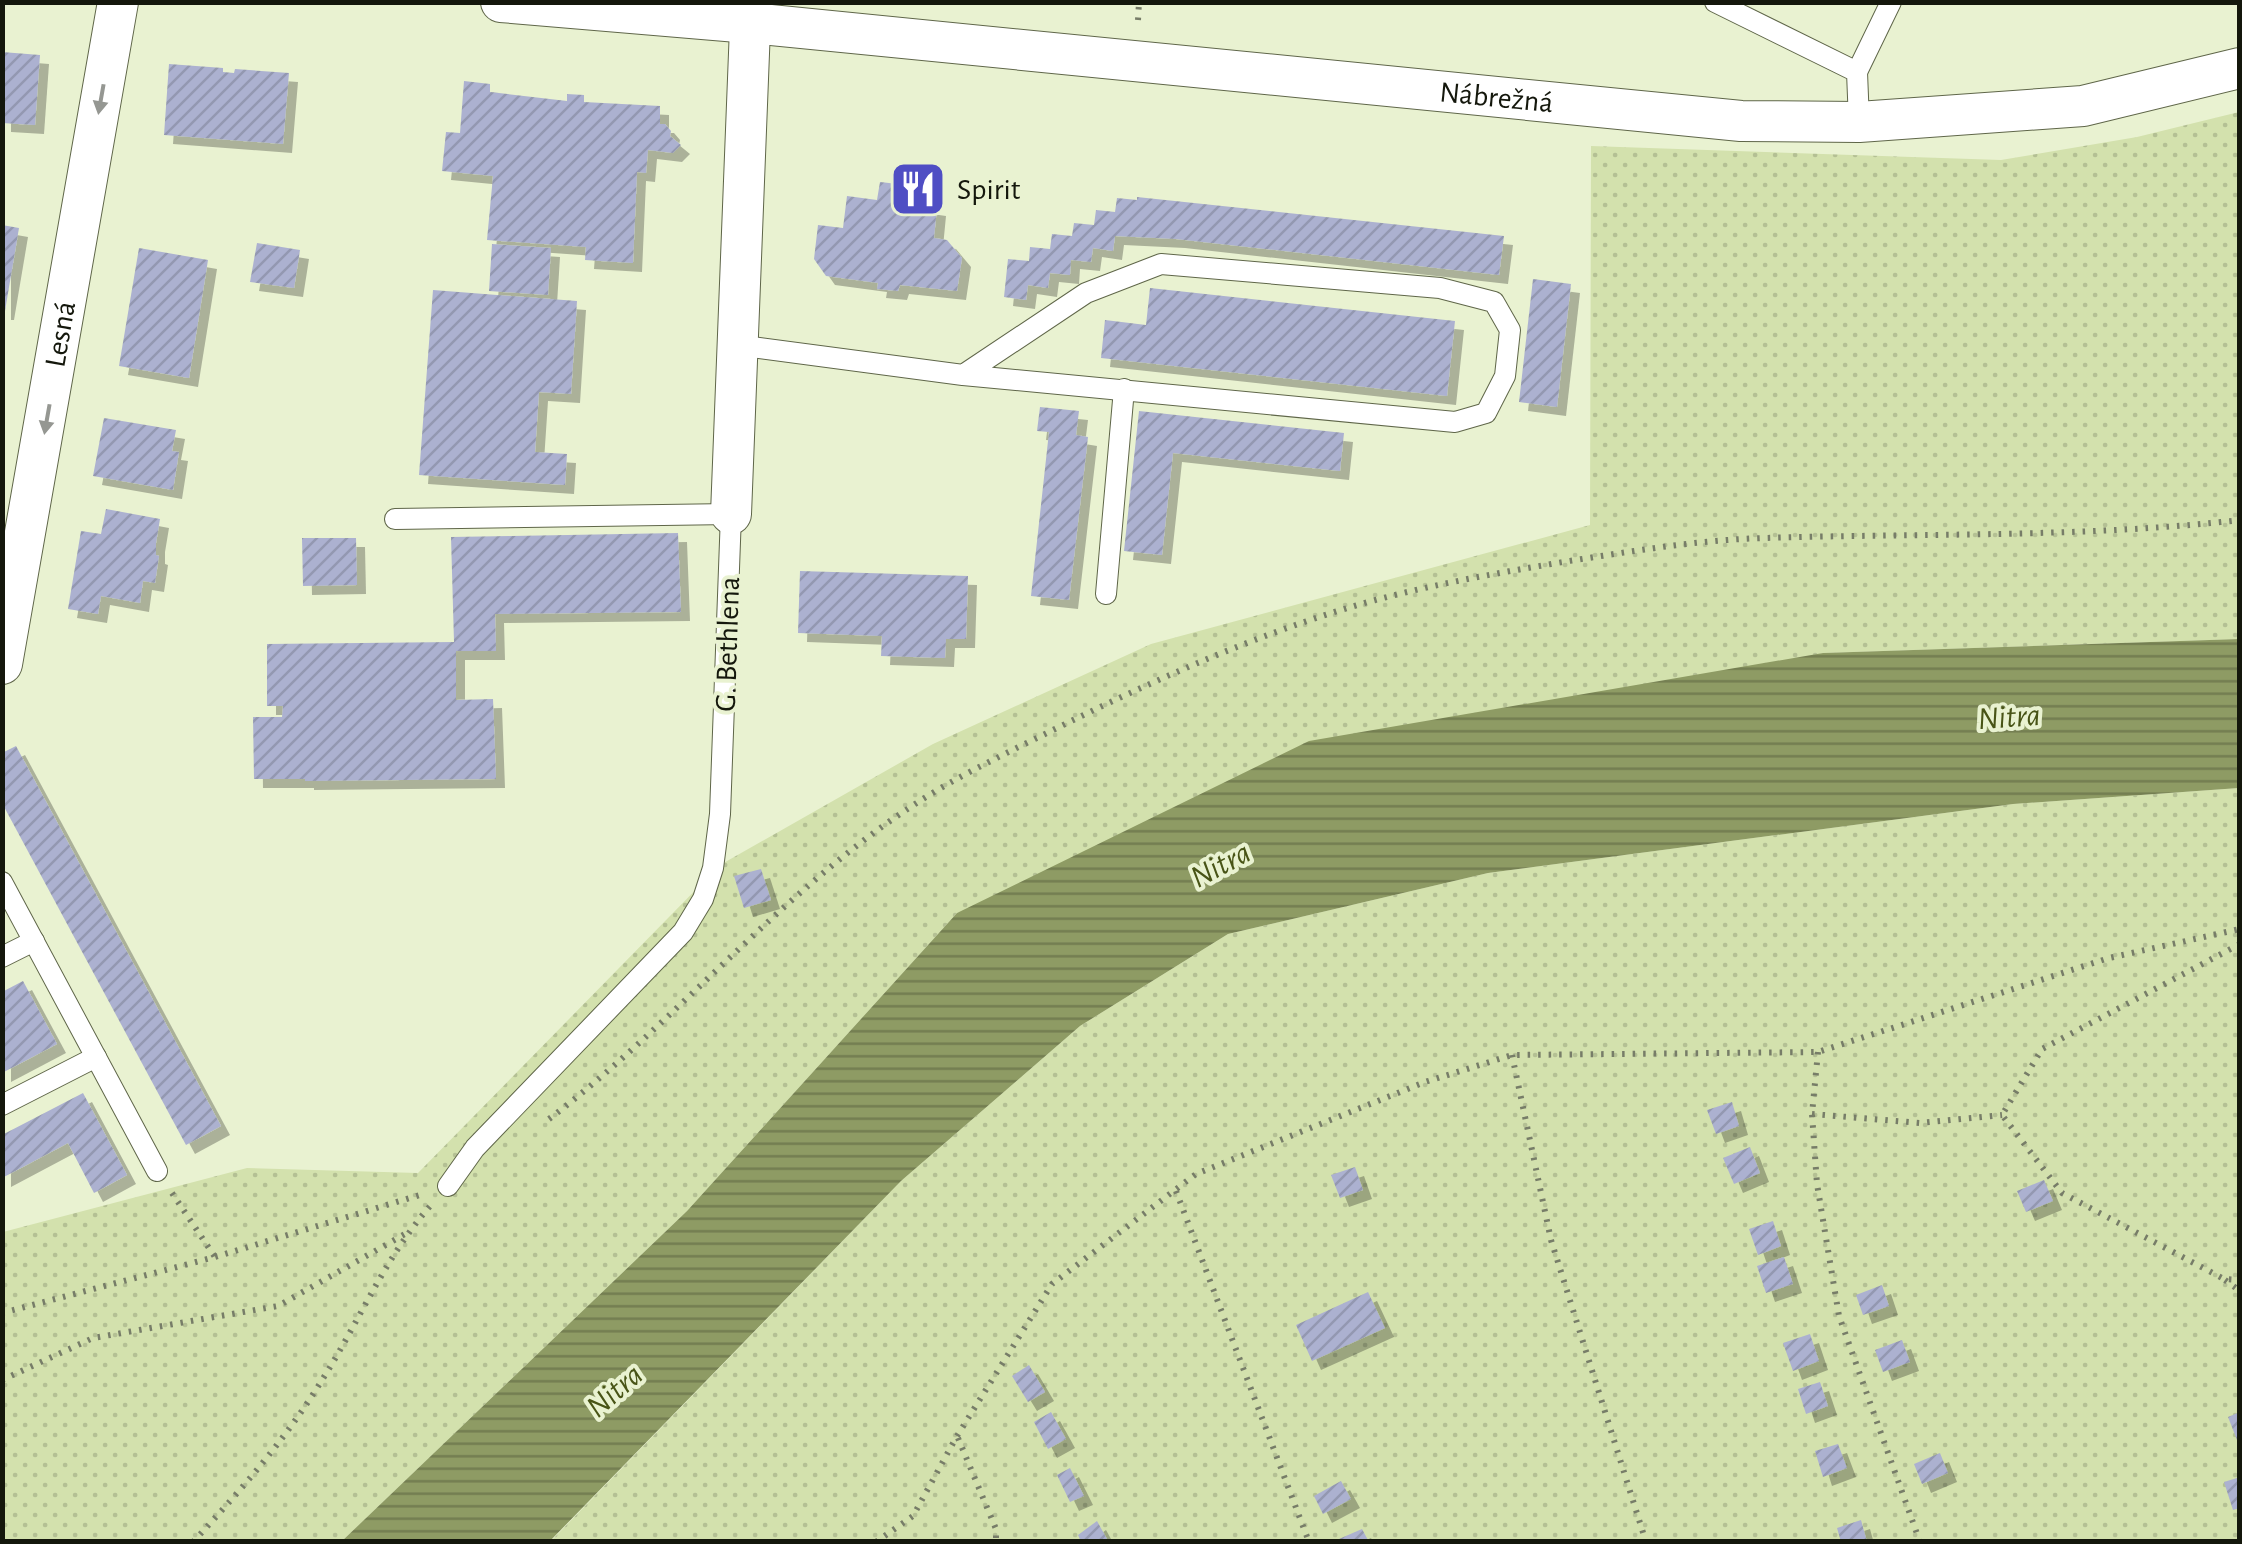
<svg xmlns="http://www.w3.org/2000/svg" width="2242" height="1544" font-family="'Alegreya Sans',sans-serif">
<defs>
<pattern id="grass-dots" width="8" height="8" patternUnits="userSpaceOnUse" patternTransform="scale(2.5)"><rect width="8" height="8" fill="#d3e1ad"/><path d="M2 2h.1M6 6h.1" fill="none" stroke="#b4c094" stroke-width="1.8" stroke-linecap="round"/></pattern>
<pattern id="water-rules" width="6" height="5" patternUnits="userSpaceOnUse" patternTransform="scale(2.5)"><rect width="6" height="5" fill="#8e9b64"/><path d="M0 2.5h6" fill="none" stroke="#737d51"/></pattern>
<pattern id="building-hatch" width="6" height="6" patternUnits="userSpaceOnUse" patternTransform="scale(2.5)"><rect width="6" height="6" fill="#acb1d0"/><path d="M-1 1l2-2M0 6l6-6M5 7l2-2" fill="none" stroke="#9398b1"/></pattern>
<filter id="shadow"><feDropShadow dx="9" dy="9" stdDeviation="0" flood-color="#0004"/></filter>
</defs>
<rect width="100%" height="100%" fill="#e9f2d1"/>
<g fill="url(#grass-dots)">
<path d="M 2239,112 L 2239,639 L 1823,653 L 957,913 L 687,1211 L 342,1541 L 3,1542 L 3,1232 L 247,1168 L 418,1173 L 720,865 L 933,744 L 1151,644 L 1590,525 L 1591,146 L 2001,160 L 2137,137 Z"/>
<path d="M 2239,788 L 2239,1541 L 550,1542 L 901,1181 L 1080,1026 L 1228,934 L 1488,873 L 2013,804 Z"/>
</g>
<path fill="url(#water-rules)" d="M 2239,639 L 2239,788 L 2013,804 L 1488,873 L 1228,934 L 1080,1026 L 901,1181 L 550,1541 L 342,1541 L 687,1211 L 957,913 L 1309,741 L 1823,653 Z"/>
<g fill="url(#building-hatch)" filter="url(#shadow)">
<path d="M 2,52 L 40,55 L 35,125 L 2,123 Z"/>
<path d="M 169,64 L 223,68 L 223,72 L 234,73 L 235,69 L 289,73 L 283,144 L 164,135 Z"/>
<path d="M 464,81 L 490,84 L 490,92 L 567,101 L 567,94 L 584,95 L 584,102 L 660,106 L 660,124 L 665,124 L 671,131 L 670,136 L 681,145 L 673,153 L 648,150 L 646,173 L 637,172 L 633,263 L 585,260 L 586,247 L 487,240 L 493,176 L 442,171 L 446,132 L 460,133 Z"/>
<path d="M 880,182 L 925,187 L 923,205 L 937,207 L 934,238 L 947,240 L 962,258 L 957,291 L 900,285 L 898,291 L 877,289 L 878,283 L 826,276 L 814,259 L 818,225 L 843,228 L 847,196 L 877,200 Z"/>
<path d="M 1137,197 L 1504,236 L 1499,275 L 1176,239 L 1115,236 L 1113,251 L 1093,248 L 1091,262 L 1071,260 L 1070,275 L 1050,273 L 1048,288 L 1028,285 L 1026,300 L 1004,297 L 1008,259 L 1029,261 L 1030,247 L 1050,249 L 1052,234 L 1072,236 L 1074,223 L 1094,225 L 1096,210 L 1115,212 L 1117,198 L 1137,200 Z"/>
<path d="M 2,225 L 19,228 L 5,311 L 2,311 Z"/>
<path d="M 257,243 L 300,250 L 294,288 L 250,282 Z"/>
<path d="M 492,244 L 551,248 L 548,295 L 489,291 Z"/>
<path d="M 139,248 L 208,260 L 189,378 L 119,366 Z"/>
<path d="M 1533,279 L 1571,284 L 1557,407 L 1519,402 Z"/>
<path d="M 1150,288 L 1455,321 L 1447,396 L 1101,358 L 1105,320 L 1146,325 Z"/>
<path d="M 433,290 L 577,301 L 571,394 L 539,392 L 535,452 L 567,454 L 565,485 L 419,475 Z"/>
<path d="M 1040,407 L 1079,411 L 1076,435 L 1088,437 L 1069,600 L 1031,596 L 1049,432 L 1037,431 Z"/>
<path d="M 1139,411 L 1344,433 L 1340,471 L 1173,453 L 1162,555 L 1124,551 Z"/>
<path d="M 104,418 L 176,430 L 172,451 L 179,452 L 173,490 L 93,476 Z"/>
<path d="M 106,509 L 160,519 L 156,543 L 156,555 L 159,556 L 155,583 L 143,581 L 140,603 L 101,596 L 98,614 L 68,609 L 81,531 L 101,534 Z"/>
<path d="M 678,533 L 681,612 L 495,614 L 496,651 L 456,651 L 456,700 L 493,699 L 496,779 L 305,781 L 305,779 L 254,779 L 253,717 L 282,717 L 283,706 L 267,706 L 267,644 L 454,642 L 451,537 Z"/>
<path d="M 302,538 L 356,538 L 357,585 L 303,586 Z"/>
<path d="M 800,571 L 968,576 L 966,639 L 946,639 L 945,658 L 881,656 L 882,636 L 798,633 Z"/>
<path d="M 16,746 L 221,1126 L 186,1145 L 2,803 L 2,753 Z"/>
<path d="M 761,869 L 771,900 L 744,908 L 734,876 Z"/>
<path d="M 23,981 L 57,1044 L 2,1073 L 2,992 Z"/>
<path d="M 83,1093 L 127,1175 L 94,1193 L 68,1143 L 2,1178 L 2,1135 Z"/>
<path d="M 1732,1102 L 1739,1126 L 1716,1134 L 1707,1110 Z"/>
<path d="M 1750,1147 L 1760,1173 L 1734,1184 L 1723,1158 Z"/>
<path d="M 1355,1167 L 1363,1190 L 1340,1198 L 1331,1175 Z"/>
<path d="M 2044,1180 L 2053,1201 L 2026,1212 L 2017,1191 Z"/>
<path d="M 1773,1221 L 1781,1246 L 1758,1255 L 1749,1229 Z"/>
<path d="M 1784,1257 L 1793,1284 L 1766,1293 L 1757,1266 Z"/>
<path d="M 1882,1285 L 1889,1306 L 1863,1315 L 1856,1295 Z"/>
<path d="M 1368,1292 L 1385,1328 L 1312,1361 L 1296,1325 Z"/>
<path d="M 1810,1334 L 1819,1361 L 1793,1371 L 1783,1343 Z"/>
<path d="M 1902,1340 L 1910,1362 L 1883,1372 L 1875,1350 Z"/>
<path d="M 1029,1365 L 1045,1392 L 1028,1402 L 1012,1376 Z"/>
<path d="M 1820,1382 L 1828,1406 L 1806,1414 L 1798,1389 Z"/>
<path d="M 1051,1412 L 1066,1439 L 1048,1449 L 1034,1422 Z"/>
<path d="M 2240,1412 L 2240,1445 L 2239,1445 L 2228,1417 Z"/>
<path d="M 1838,1444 L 1847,1468 L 1823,1477 L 1815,1451 Z"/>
<path d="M 1940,1453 L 1948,1473 L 1922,1484 L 1914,1464 Z"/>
<path d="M 1070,1468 L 1084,1496 L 1070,1502 L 1057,1475 Z"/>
<path d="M 2240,1477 L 2240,1508 L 2233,1510 L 2224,1482 Z"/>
<path d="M 1341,1481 L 1351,1499 L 1323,1514 L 1314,1496 Z"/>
<path d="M 1861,1520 L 1867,1542 L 1841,1542 L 1837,1528 Z"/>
<path d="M 1097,1521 L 1107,1539 L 1081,1542 L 1078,1535 Z"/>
<path d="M 1362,1529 L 1369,1542 L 1332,1542 Z"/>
</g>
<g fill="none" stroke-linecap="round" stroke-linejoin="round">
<g stroke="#5f6649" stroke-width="22">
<g id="service">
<path d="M 1715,2 L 1857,72 L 1859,122"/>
<path d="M 1857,72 L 1891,2"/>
<path d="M 736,345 L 963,375 L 1455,422 L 1486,413 L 1505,376 L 1510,330 L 1494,302 L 1440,288 L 1161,264 L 1086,293 L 963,375"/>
<path d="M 395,519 L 731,514 L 720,814 L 713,868 L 703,899 L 683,932 L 475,1148 L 448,1186"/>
<path d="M 1106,594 L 1124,389"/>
<path d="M 2,882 L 157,1171"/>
<path d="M 2,957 L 34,941"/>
<path d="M 2,1105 L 96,1057"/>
</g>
</g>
<g stroke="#5f6649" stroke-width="42">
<g id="minor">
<path id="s1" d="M 501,2 L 750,23 L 1741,121 L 1859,122 L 2083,106 L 2240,68"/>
<path d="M 731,514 L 751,2"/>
<path id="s2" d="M 2,664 L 118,2"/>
</g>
</g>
<g stroke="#777d68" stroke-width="6" stroke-dasharray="2.5 8" stroke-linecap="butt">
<path d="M 1138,20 L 1139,2"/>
<path d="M 2240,944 L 2042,1049 L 2002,1115 L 2062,1193 L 2224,1279 L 2240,1280"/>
<path d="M 1818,1052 L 1812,1114 L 1817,1184 L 1839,1316 L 1920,1542"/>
<path d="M 1512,1055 L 1551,1240 L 1646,1542"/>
<path d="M 1812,1114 L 1920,1123 L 2002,1115"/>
<path d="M 549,1119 C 674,1024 779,894 909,808 C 955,777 1007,753 1057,728 C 1148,683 1244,640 1341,610 C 1415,587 1492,574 1569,561 C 1634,551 1698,540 1764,538 C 1922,533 2081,538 2240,520"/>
<path d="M 1176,1191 L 1309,1542"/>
<path d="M 172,1193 L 215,1257"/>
<path d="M 2225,1280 L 2240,1291"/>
<path d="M 2,1313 L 215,1257 L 423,1194"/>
<path d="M 2,1380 L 93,1338 L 278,1306 L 405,1234"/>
<path d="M 958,1438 L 996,1529 L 996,1542"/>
<path d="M 193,1542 C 240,1491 286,1439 322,1380 C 359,1322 385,1257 431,1205"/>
<path d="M 876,1542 L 913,1516 L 957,1436 L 1052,1284 L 1196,1174 L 1425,1082 L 1512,1055 L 1818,1052 L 2109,958 L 2240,929"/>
</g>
<use href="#service" stroke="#fff" stroke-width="20"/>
<use href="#minor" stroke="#fff" stroke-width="40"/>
</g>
<defs><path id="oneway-solid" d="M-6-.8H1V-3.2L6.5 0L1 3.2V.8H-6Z" transform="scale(2.5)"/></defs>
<g fill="#959792">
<use href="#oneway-solid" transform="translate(101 99) rotate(100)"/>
<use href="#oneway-solid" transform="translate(47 419) rotate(100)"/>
</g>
<defs>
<g id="restaurant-square" transform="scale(2.875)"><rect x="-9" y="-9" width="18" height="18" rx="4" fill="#4f4ec4" stroke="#e9f2d1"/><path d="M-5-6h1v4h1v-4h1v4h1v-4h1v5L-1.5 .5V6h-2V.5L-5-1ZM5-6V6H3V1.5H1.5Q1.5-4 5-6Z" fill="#fff"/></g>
</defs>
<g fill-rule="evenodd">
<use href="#restaurant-square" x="918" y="189"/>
</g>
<g text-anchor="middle" stroke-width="8" stroke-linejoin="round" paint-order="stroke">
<g font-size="30" fill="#14170c" stroke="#e9f2d1">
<text dy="10" stroke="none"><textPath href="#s1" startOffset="1000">Nábrežná</textPath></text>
<text dy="10" stroke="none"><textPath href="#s2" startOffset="335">Lesná</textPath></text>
<text transform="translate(727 644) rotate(-88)" y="10">G. Bethlena</text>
</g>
<g font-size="30" fill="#14170c" stroke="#e9f2d1" text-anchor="start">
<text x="957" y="199">Spirit</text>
</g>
<g font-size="32" font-style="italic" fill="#485416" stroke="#e9f2d1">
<text transform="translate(2009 716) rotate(-4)" y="11">Nitra</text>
<text transform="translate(1220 864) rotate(-28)" y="11">Nitra</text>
<text transform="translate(614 1390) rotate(-41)" y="11">Nitra</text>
</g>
</g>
<rect width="2242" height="1544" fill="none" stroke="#14170c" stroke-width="10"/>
</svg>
